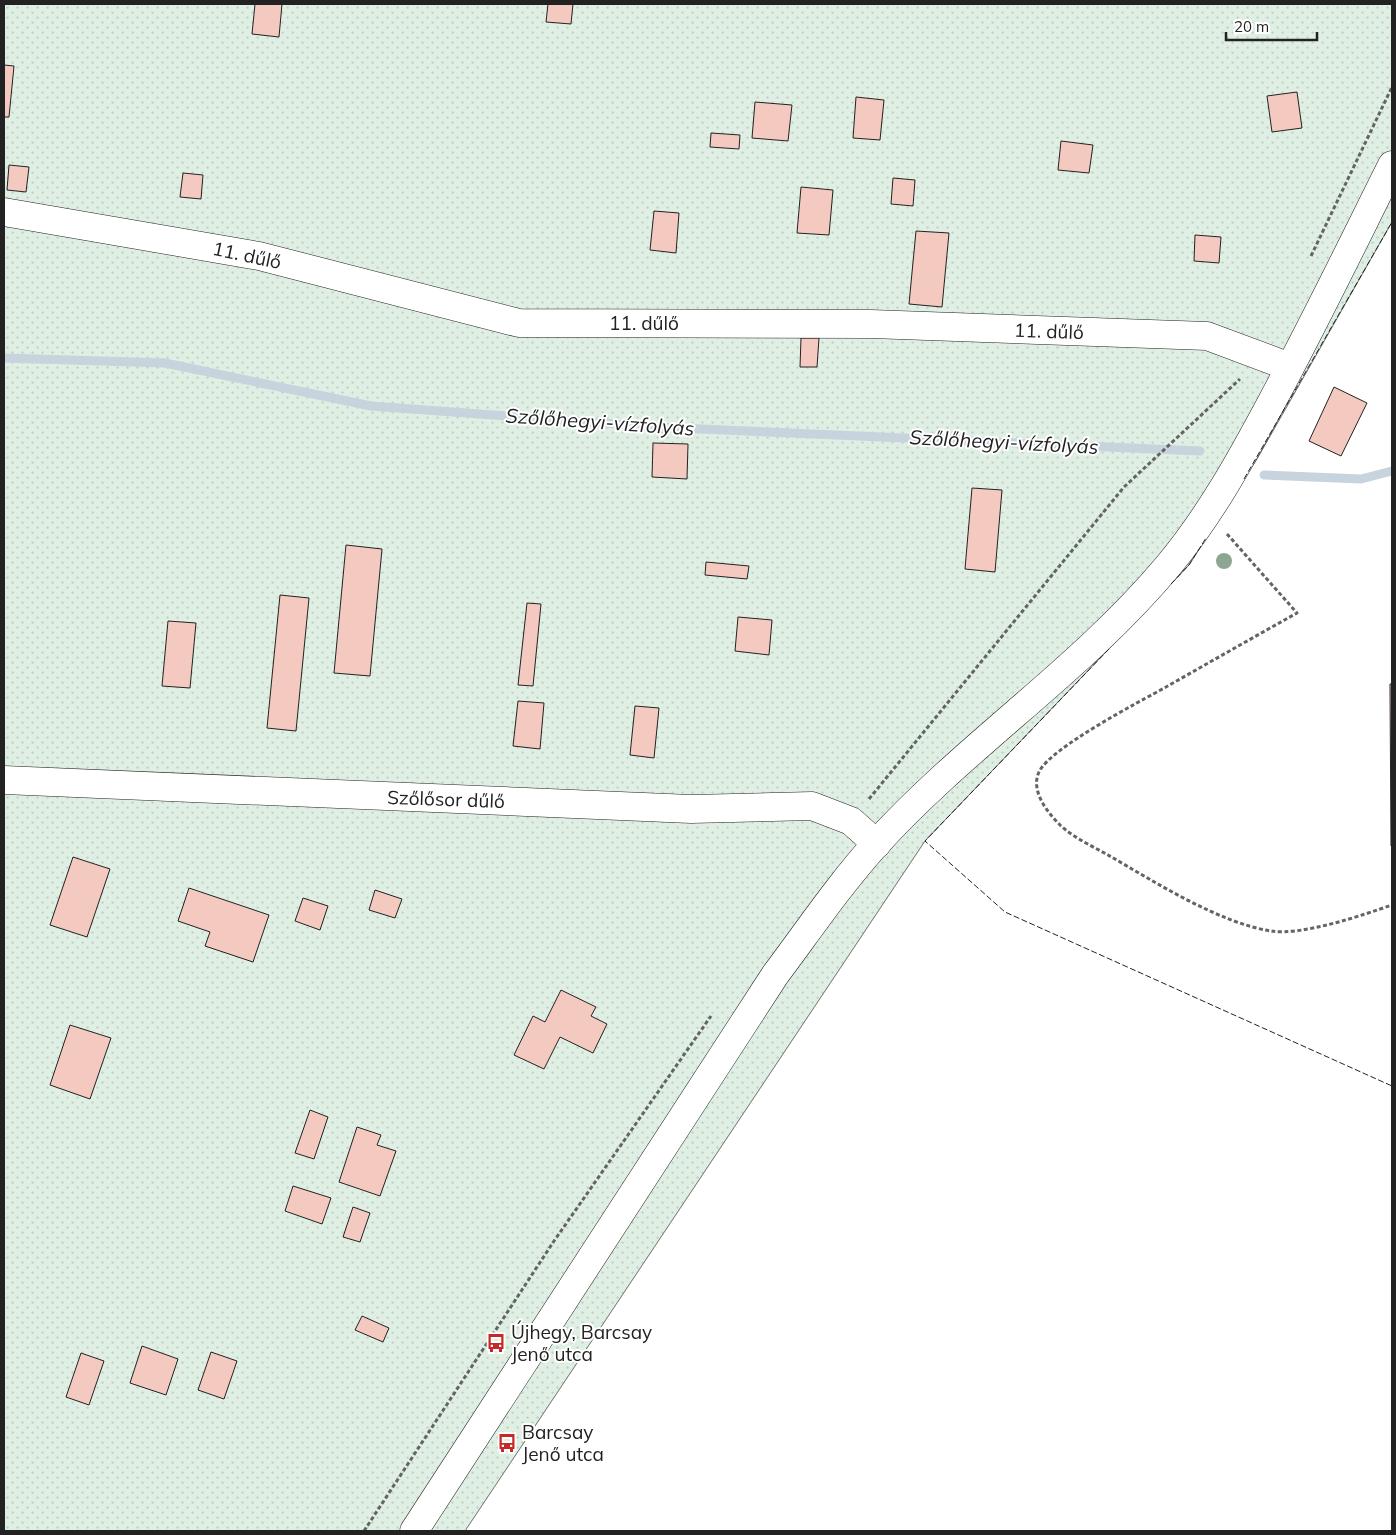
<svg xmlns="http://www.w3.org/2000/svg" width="1396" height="1535" font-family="Mulish,sans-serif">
<defs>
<pattern id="garden-dots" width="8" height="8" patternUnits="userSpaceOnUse" patternTransform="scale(1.25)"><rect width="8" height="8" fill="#e0efe3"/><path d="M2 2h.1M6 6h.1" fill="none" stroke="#c0cdc2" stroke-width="1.8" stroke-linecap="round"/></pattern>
</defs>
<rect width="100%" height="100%" fill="#fff"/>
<path fill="url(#garden-dots)" stroke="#6f6f6f" d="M 4,4 L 1392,4 L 1392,222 L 1257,459 L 1189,565 L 925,841 L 465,1531 L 4,1531 Z"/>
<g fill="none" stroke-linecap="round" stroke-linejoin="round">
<g stroke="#c7d3dd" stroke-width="9">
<path d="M 4,358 L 165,363 L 371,406 L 656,427 L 1200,451"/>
<path d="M 1264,475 L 1361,479 L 1392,471"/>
</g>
</g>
<g fill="#f3c9c0" stroke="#222">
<path d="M 255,4 L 282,4 L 279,37 L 252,34 Z"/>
<path d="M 548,4 L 573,4 L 571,24 L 546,22 Z"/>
<path d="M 4,65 L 14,66 L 9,117 L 4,117 Z"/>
<path d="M 1297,92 L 1302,128 L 1272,132 L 1267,96 Z"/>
<path d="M 856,97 L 884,100 L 880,140 L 853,138 Z"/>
<path d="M 755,102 L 792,105 L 788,141 L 752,138 Z"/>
<path d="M 711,133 L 740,135 L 739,149 L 710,147 Z"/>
<path d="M 1061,141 L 1093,145 L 1089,173 L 1058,170 Z"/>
<path d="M 9,165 L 29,167 L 26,192 L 7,190 Z"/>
<path d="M 183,173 L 203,175 L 201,199 L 180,197 Z"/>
<path d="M 893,178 L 915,180 L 913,206 L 891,204 Z"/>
<path d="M 801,187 L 833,190 L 829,235 L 797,233 Z"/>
<path d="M 654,211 L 679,213 L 676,253 L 650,250 Z"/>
<path d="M 916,231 L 949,233 L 942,307 L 909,304 Z"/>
<path d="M 1195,235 L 1221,237 L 1219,263 L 1194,261 Z"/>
<path d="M 801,338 L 819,338 L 817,367 L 800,367 Z"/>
<path d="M 1334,387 L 1367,403 L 1341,456 L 1309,441 Z"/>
<path d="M 653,443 L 688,444 L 687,479 L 652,477 Z"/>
<path d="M 972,488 L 1002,490 L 995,572 L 965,569 Z"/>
<path d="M 346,545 L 382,549 L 370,676 L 334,673 Z"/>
<path d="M 706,562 L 749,566 L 747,579 L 705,575 Z"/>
<path d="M 280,595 L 309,598 L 296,731 L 267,728 Z"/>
<path d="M 527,603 L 541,604 L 533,686 L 518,685 Z"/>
<path d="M 738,617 L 772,620 L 769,655 L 735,651 Z"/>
<path d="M 168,621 L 196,623 L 190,688 L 162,686 Z"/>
<path d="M 1390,684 L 1392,684 L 1392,846 L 1391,846 Z"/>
<path d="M 518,701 L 544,703 L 540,749 L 513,746 Z"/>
<path d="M 635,706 L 659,708 L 654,758 L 630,755 Z"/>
<path d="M 73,857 L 110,869 L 87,937 L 50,925 Z"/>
<path d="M 189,888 L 269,915 L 253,962 L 205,946 L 210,932 L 178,921 Z"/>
<path d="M 375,890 L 402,899 L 395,918 L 369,910 Z"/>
<path d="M 303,898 L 328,906 L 320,930 L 295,921 Z"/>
<path d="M 561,990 L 596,1007 L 591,1016 L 607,1024 L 593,1053 L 560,1037 L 544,1069 L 514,1055 L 533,1016 L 545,1022 Z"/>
<path d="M 70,1025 L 111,1038 L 90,1099 L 50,1085 Z"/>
<path d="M 310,1110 L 328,1117 L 314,1159 L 295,1153 Z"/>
<path d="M 357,1127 L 381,1135 L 377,1145 L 396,1151 L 380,1196 L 339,1182 Z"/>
<path d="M 293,1186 L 331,1198 L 322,1224 L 285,1211 Z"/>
<path d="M 353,1207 L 370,1213 L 360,1242 L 343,1237 Z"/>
<path d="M 362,1316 L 389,1328 L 383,1342 L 355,1330 Z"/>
<path d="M 142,1346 L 178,1359 L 166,1395 L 130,1383 Z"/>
<path d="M 211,1352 L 237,1361 L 224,1399 L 198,1390 Z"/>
<path d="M 81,1353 L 104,1361 L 89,1405 L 66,1397 Z"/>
</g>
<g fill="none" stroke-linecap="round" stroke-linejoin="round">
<g stroke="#222" stroke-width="29">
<g id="minor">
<path d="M 4,212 L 259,256 L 519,323 L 871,324 L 1207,336 L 1290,367"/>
<path d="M 4,780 L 691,809 L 812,806 L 851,821 L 877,844"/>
</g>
</g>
<g stroke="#222" stroke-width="29">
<path id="secondary" d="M 414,1531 L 775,975 C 808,931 839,885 876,844 C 966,745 1081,670 1168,566 C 1209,517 1240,461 1270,405 C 1313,326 1352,245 1392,165"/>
</g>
<g stroke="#646464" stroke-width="3" stroke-dasharray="4 2.5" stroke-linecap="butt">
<path d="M 1311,256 L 1392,87"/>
<path d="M 1227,534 L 1297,613 C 1254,637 1210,662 1166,687 C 1139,702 1050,748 1039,772 C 1030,791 1048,813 1060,825 C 1074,838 1092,846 1108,855 C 1155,882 1219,923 1271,931 C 1302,936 1363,915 1392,905"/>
<path d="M 869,799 L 1124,487 L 1240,379"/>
<path d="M 364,1531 L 554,1241 L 711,1016"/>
</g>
<use href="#minor" stroke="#fff" stroke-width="28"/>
<use href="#secondary" stroke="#fff" stroke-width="28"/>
<g stroke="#222" stroke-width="1" stroke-dasharray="6 2.5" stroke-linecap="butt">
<path d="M 1244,479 L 1392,222"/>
<path d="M 1171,584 L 1189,565 L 1206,538"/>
<path d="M 1109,649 L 925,841 L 1005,912 L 1392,1086"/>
</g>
</g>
<circle fill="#8da692" cx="1224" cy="561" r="8"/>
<defs>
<g id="bus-bare" transform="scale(1.5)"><path d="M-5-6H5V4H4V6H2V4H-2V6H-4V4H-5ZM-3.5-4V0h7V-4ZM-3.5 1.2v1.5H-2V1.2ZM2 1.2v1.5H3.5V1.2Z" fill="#c62828" stroke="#fff" stroke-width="2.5" paint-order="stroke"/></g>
</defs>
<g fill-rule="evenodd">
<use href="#bus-bare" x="496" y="1343"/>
<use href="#bus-bare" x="507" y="1443"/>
</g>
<g text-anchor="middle" stroke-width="4" stroke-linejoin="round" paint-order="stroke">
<g font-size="19" fill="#222" stroke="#fff">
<text transform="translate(247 255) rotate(12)" y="7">11. dűlő</text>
<text x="644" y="330">11. dűlő</text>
<text transform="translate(1049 331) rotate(2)" y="7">11. dűlő</text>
<text transform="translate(446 799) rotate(2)" y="7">Szőlősor dűlő</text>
</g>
<g font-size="19" fill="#222" stroke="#fff" text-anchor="start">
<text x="511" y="1339">Újhegy, Barcsay<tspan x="511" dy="22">Jenő utca</tspan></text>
<text x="522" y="1439">Barcsay<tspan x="522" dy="22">Jenő utca</tspan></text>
</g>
<g font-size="20" font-style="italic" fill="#222" stroke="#fff">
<text transform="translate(600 422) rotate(4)" y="7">Szőlőhegyi-vízfolyás</text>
<text transform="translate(1004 442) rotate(3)" y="7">Szőlőhegyi-vízfolyás</text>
</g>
</g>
<rect width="1396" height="1535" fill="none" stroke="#222222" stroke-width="10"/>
<path d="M1226 32v8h91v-8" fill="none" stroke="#222222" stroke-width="2.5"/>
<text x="1234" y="32" font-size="15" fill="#222222" stroke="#ffffff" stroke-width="4" paint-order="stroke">20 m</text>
</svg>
